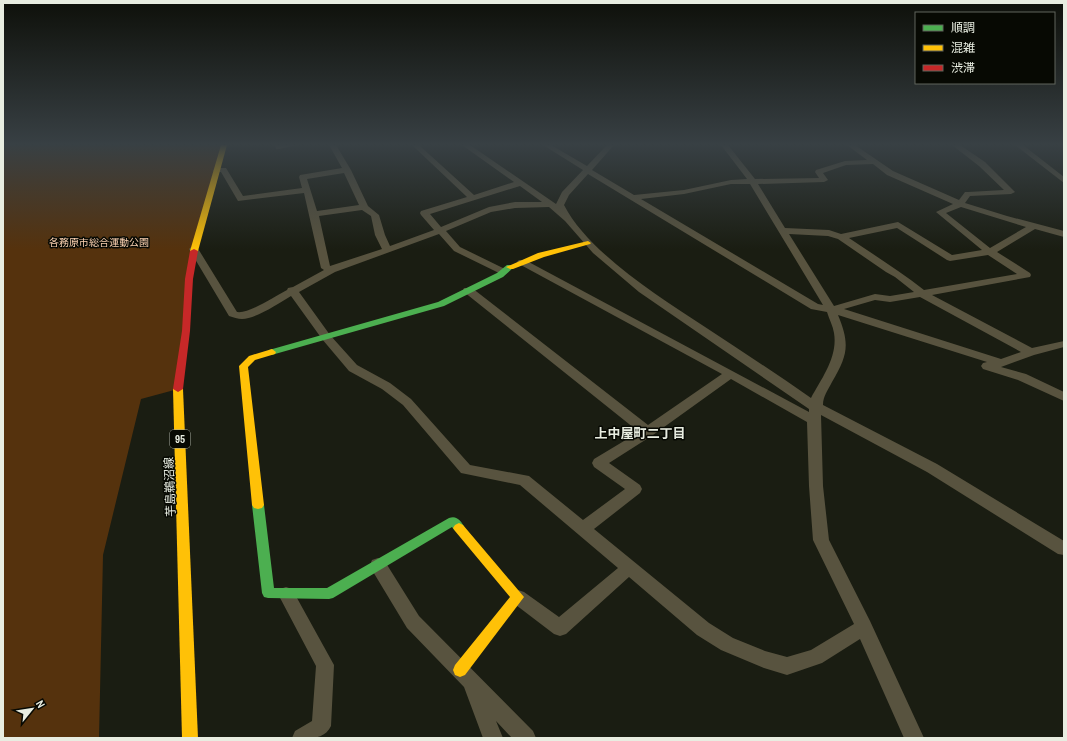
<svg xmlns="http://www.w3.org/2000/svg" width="1067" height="741" font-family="'Archivo Narrow','Noto Sans JP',sans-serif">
<rect width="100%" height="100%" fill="#1a1d12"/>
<path fill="#55320d" d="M 3,145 L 224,145 L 194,249 L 178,389 L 141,399 L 103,555 L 99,738 L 3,738 Z"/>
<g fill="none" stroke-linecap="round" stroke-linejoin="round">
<g fill="#58533f" fill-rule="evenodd">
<path d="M 275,145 L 297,145 L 279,149 L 276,149 Z"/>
<path d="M 329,145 L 336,145 L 351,170 L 368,206 L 379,215 L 385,235 L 390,246 L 434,230 L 421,215 L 420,213 L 421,211 L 467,197 L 412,145 L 419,145 L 474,195 L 514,182 L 462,145 L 470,145 L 556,204 L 562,192 L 583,170 L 543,145 L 551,145 L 587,166 L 607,145 L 614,145 L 592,170 L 634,195 L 684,190 L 731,180 L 747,179 L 721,145 L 728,145 L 755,179 L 819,178 L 815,172 L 816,170 L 845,161 L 867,160 L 847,145 L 855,145 L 893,171 L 959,200 L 965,192 L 968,192 L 1004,190 L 979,166 L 952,145 L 960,145 L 985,162 L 1015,192 L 1011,194 L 970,196 L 965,203 L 1007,216 L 1064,231 L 1064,237 L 1035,229 L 997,252 L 1030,273 L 1031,275 L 1030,277 L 932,295 L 1032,348 L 1064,341 L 1064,347 L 1034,355 L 1001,367 L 1026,374 L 1064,392 L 1064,401 L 1018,380 L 983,369 L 981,366 L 983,363 L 987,362 L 838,315 C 850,344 848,355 832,382 C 828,390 823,396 823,405 L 937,464 L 1064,541 L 1064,555 L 1058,554 L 927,472 L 821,415 L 823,486 L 829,540 L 870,621 L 924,738 L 904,738 L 860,639 L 822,663 L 787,675 L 764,668 L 721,650 L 697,635 L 629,577 L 566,634 L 560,636 L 554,634 L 512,602 L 510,597 L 512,592 L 518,590 L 524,592 L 559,617 L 618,568 L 520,485 L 461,473 L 403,405 L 382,389 L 349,371 L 322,339 L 291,296 C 279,303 256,319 242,319 C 238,319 233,317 229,316 L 189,249 L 191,247 L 197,247 L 237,312 C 249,314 275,296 287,290 L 288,288 L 293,287 L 324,270 L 321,268 L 304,193 L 238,201 L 221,172 L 214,172 L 213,170 L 217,168 L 226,168 L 243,196 L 302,188 L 299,177 L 300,175 L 342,168 ZM 873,164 L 887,175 L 953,204 L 936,212 L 982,250 L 952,255 L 898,222 L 841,234 L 829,230 L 785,228 L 758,184 L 824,182 L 828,180 L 823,173 L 846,165 ZM 344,173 L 359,205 L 317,211 L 307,179 ZM 588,174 L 811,309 L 827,312 C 829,319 833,326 834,333 C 838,357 822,378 811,398 C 775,373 739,349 702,325 C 658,296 588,252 564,205 L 569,195 ZM 731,184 L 750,184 L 823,305 L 818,304 L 641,199 L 684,194 ZM 520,186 L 542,202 L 515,202 L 489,207 L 441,227 L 430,214 ZM 549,207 L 565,221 L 593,253 L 639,292 L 809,409 L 809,412 L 525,260 L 519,260 L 517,262 L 519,264 L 722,374 L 648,425 L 472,288 L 464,288 L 463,290 L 464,292 L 639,432 L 594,459 L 592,463 L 594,467 L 625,489 L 583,520 L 529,476 L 470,465 L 411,399 L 390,383 L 357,365 L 330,335 L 299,292 L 335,272 L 439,234 L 454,251 L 499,273 L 505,273 L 507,271 L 505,269 L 460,247 L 446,231 L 491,212 L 515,208 ZM 961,207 L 1026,227 L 990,248 L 946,213 ZM 362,210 L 371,216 L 375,235 L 382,249 L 330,266 L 319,216 ZM 897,228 L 947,260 L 950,261 L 988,255 L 1017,274 L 924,290 C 900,271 874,255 849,238 ZM 789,234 L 828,236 L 838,239 L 886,272 L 895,277 L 914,292 L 890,296 L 875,294 L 834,306 ZM 920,297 L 1021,352 L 1001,359 L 844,309 L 875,300 L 890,302 ZM 731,379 L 807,422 L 809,486 L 813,540 L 854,624 L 811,650 L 787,657 L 765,651 L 733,638 L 709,623 L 594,529 L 640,493 L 642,489 L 640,485 L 609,463 L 653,435 Z"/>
<path d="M 1015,145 L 1023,145 L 1064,177 L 1064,183 Z"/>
<path d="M 378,558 L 384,560 L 419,616 L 533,731 L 536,738 L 512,738 L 496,721 L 503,738 L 483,738 L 464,687 L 407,628 L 372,570 L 370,565 L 372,560 Z"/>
<path d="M 286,587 L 292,589 L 334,665 L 331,726 C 324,741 307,738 292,738 L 295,731 L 312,721 L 316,666 L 278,594 L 280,589 Z"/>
</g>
<g fill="#4caf50" fill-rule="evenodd">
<path d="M 507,265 L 510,265 L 514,267 L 503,277 L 444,306 L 275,354 L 272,355 L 268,352 L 269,350 L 438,302 L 497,273 Z"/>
<path d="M 258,501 L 262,502 L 264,505 L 274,588 L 327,588 L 449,518 C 457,515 461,521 465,528 L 463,531 C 458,533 455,532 452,527 L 333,598 L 329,599 L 268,598 L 264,597 L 262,593 L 252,505 L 254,502 Z"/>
</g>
<g fill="#ffc107" fill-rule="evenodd">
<path d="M 221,145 L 227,145 L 198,251 L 196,252 L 192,252 L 190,251 Z"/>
<path d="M 588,241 L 591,243 L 590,244 L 544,257 L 513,269 L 510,269 L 506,267 L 538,253 Z"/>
<path d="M 272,349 L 276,352 L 275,354 L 255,360 L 248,367 L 264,505 L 262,508 L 258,509 L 254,508 L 252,505 L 239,366 L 249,356 Z"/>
<path d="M 178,386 L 183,389 L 198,738 L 182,738 L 173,389 Z"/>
<path d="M 459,523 L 463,525 L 524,597 L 465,675 L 460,677 L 455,675 L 453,670 L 455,665 L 510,597 L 455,531 L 453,528 L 455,525 Z"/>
</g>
<path fill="#c62828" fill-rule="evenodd" d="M 194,249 L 198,251 L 193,279 L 190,331 L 183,389 L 178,392 L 173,389 L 182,331 L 185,279 L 190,251 Z"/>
</g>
<linearGradient id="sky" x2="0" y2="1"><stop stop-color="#0e100a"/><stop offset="0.58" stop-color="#384044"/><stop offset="1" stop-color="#384044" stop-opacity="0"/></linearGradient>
<rect width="1067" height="249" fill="url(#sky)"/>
<g text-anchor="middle" stroke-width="3" stroke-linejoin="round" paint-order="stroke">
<g font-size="10" fill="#fdd3b3" stroke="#070903">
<text x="99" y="246">各務原市総合運動公園</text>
</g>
<rect fill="#070903" stroke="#a4a99e" stroke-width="1" x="170" y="430" width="20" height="18" rx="3"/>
<g font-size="11" font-weight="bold" fill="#e8ede1">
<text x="180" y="443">95</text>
</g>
<g font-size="12" fill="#e8ede1" stroke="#070903">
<text transform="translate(170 487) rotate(-92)" y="4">芋島鵜沼線</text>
</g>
<g font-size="13" font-weight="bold" fill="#e8ede1" stroke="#070903">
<text x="640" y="438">上中屋町二丁目</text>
</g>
</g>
<rect width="1067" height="741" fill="none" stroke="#e8ede1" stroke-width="8"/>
<rect x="915" y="12" width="140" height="72" fill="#070903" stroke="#61645c"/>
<rect x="923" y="25" width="20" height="6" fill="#4caf50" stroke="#61645c"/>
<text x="951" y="32" font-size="12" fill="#e8ede1">順調</text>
<rect x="923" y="45" width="20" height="6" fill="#ffc107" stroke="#61645c"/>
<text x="951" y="52" font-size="12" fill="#e8ede1">混雑</text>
<rect x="923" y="65" width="20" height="6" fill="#c62828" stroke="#61645c"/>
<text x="951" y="72" font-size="12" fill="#e8ede1">渋滞</text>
<g transform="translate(32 709) rotate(60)" stroke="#070903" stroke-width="3" paint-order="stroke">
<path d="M0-3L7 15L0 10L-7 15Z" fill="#e8ede1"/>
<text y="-6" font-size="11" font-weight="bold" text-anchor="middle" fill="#e8ede1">N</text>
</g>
</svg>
